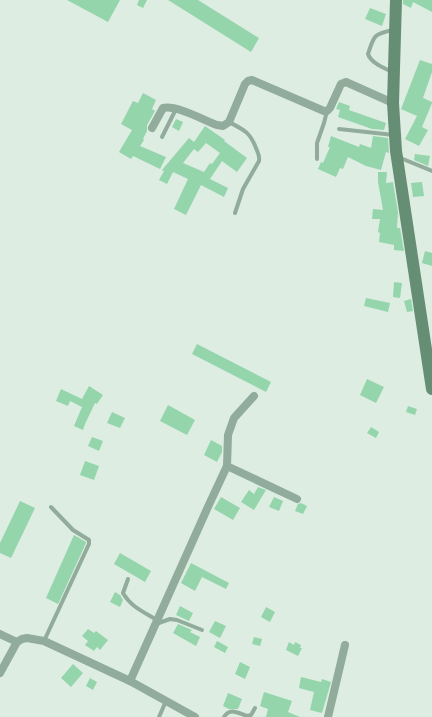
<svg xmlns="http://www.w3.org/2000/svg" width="432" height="717" font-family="'DM Sans',sans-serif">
<rect width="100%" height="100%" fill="#ddede2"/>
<g fill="#95d5ac" fill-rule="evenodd">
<path d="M 67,0 L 120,0 L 108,22 Z"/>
<path d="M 139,0 L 147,0 L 143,8 L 137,5 Z"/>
<path d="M 168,0 L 198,0 L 259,38 L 251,52 Z"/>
<path d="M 403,0 L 432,0 L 432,12 L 413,2 L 411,8 L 403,4 Z"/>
<path d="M 370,8 L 386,14 L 382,26 L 365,19 Z"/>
<path d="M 420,60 L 432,64 L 432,72 L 423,98 L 432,102 L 432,103 L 422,127 L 428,130 L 419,146 L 405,139 L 417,116 L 401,109 Z"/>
<path d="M 143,93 L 156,100 L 152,109 L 155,111 L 147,125 L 147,131 L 143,139 L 144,140 L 140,146 L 166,157 L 160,169 L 133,156 L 131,159 L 119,152 L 132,130 L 121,124 L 133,101 L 138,103 Z"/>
<path d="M 339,102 L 350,106 L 349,110 L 386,123 L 384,130 L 372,129 L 338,117 L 340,110 L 336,109 Z"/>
<path d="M 176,119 L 183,122 L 179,131 L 172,127 Z"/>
<path d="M 205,126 L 225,140 L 224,141 L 247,158 L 237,172 L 222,161 L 210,179 L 228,188 L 224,197 L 201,185 L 186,215 L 174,209 L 188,179 L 173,172 L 167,184 L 159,180 L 164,171 L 162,170 L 189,138 L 194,142 ZM 206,143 L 220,153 L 212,164 L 210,163 L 204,172 L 183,163 L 194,149 L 198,152 Z"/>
<path d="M 331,136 L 359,147 L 360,144 L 371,148 L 373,136 L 388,138 L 389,153 L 386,152 L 381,170 L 366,166 L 348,157 L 343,169 L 340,168 L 336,177 L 318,169 L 321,162 L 323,163 L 330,147 L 328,147 Z"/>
<path d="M 415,154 L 430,156 L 428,166 L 414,160 Z"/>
<path d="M 378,172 L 387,172 L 386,183 L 393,182 L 398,212 L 397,228 L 400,228 L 404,251 L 394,250 L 394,245 L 379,242 L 380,233 L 378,232 L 380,219 L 372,219 L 373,209 L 383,210 L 378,182 Z"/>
<path d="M 422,182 L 424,196 L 413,197 L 411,183 Z"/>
<path d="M 425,251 L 432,253 L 432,266 L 422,263 Z"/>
<path d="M 394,282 L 402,283 L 400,298 L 393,297 Z"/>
<path d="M 366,298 L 390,303 L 388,312 L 364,306 Z"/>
<path d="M 411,299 L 413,311 L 407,312 L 404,301 Z"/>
<path d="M 197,344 L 271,382 L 266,392 L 192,354 Z"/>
<path d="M 367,379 L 384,387 L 376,403 L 360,395 Z"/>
<path d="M 89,386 L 103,395 L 97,404 L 95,403 L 85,424 L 83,430 L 74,426 L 82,407 L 70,401 L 68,406 L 56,401 L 61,389 L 82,399 Z"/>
<path d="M 168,405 L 195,420 L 187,435 L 160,421 Z"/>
<path d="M 408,406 L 417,409 L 415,415 L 406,412 Z"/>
<path d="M 112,412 L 125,418 L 120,428 L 107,423 Z"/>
<path d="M 371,427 L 379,432 L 376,438 L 367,433 Z"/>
<path d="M 92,437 L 103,441 L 99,451 L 88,446 Z"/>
<path d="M 211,440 L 222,446 L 222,452 L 217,462 L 204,455 Z"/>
<path d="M 85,461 L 99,466 L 94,480 L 80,475 Z"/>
<path d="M 258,487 L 266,490 L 254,510 L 241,502 L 249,490 L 254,494 Z"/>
<path d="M 221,497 L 240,508 L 233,520 L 214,509 Z"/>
<path d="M 274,497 L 283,501 L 279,511 L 269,507 Z"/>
<path d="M 20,501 L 35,508 L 11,558 L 0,553 L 0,543 Z"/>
<path d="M 301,503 L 307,506 L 303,514 L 295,511 L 298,504 Z"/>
<path d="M 74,535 L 86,542 L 86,543 L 58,604 L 46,598 Z"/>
<path d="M 120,553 L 151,571 L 145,582 L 114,564 Z"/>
<path d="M 191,563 L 229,583 L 226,589 L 202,577 L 195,591 L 181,583 Z"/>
<path d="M 115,592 L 120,595 L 123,600 L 120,607 L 110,602 Z"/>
<path d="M 180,606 L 193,613 L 189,621 L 176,615 Z"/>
<path d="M 266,607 L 275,612 L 270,622 L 261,617 Z"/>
<path d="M 215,621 L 226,626 L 220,638 L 209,632 Z"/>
<path d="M 178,624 L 192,630 L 190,632 L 200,637 L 196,646 L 173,633 Z"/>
<path d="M 88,629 L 94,633 L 96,631 L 108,640 L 100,650 L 97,647 L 94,651 L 85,645 L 88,641 L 82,636 Z"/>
<path d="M 254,637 L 262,639 L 260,646 L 252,644 Z"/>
<path d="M 217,641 L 228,647 L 225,653 L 214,647 Z"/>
<path d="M 289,642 L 294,645 L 295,642 L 301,645 L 300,648 L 302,648 L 298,656 L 286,650 Z"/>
<path d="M 240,662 L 250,667 L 245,679 L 235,674 Z"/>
<path d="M 73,664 L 83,673 L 71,687 L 61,678 Z"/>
<path d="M 301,677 L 321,682 L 322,679 L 331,682 L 322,713 L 310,710 L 314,692 L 299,688 Z"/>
<path d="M 90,678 L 97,682 L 93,690 L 86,686 Z"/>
<path d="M 264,692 L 292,701 L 288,712 L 300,717 L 266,717 L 268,709 L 260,706 Z"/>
<path d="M 228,693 L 242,699 L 238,709 L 229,709 L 223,706 Z"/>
</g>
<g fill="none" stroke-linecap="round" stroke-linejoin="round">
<g stroke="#91ac9a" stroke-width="4">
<path d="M 392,72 C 384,68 371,63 368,54 C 374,36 373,34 393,30"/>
<path d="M 229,122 C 244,130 250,132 256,148 C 258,153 260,156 259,161 L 243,189 L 235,213"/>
<path d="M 339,129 L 394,135"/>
<path d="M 162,137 L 176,109"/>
<path d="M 398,157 L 432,171"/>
<path d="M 317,159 L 317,143 L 324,123 L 327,111"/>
<path d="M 128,579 L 123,593 C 131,607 144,612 157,620"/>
<path d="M 156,624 L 170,619 L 177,620 L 202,630"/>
<path d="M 44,641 L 89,544 L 89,540 L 73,530 L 51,507"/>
<path d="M 159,717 L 166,701"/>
<path d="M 224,717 C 230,707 238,713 247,716 L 251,715 L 255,708"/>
</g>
<g stroke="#91ac9a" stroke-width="8">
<path d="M 152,128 L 163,108 C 177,105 203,120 217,125 L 223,126 L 229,122 L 245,84 L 248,81 L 252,80 L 324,111 L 327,111 L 330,108 L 341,84 L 346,82 L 393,103"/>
<path d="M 227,466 L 297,499"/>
<path d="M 0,634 L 17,642"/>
<path d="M 0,673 L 17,642 L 22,639 L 27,638 L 44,641 L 130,681 L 195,717"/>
<path d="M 130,681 L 207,509 L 227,466 L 228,435 L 234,418 L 254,396"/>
<path d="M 328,717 L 345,645"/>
</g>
<path stroke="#668e74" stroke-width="12" d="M 396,0 L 393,103 L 396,151 L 432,389"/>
</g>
</svg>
